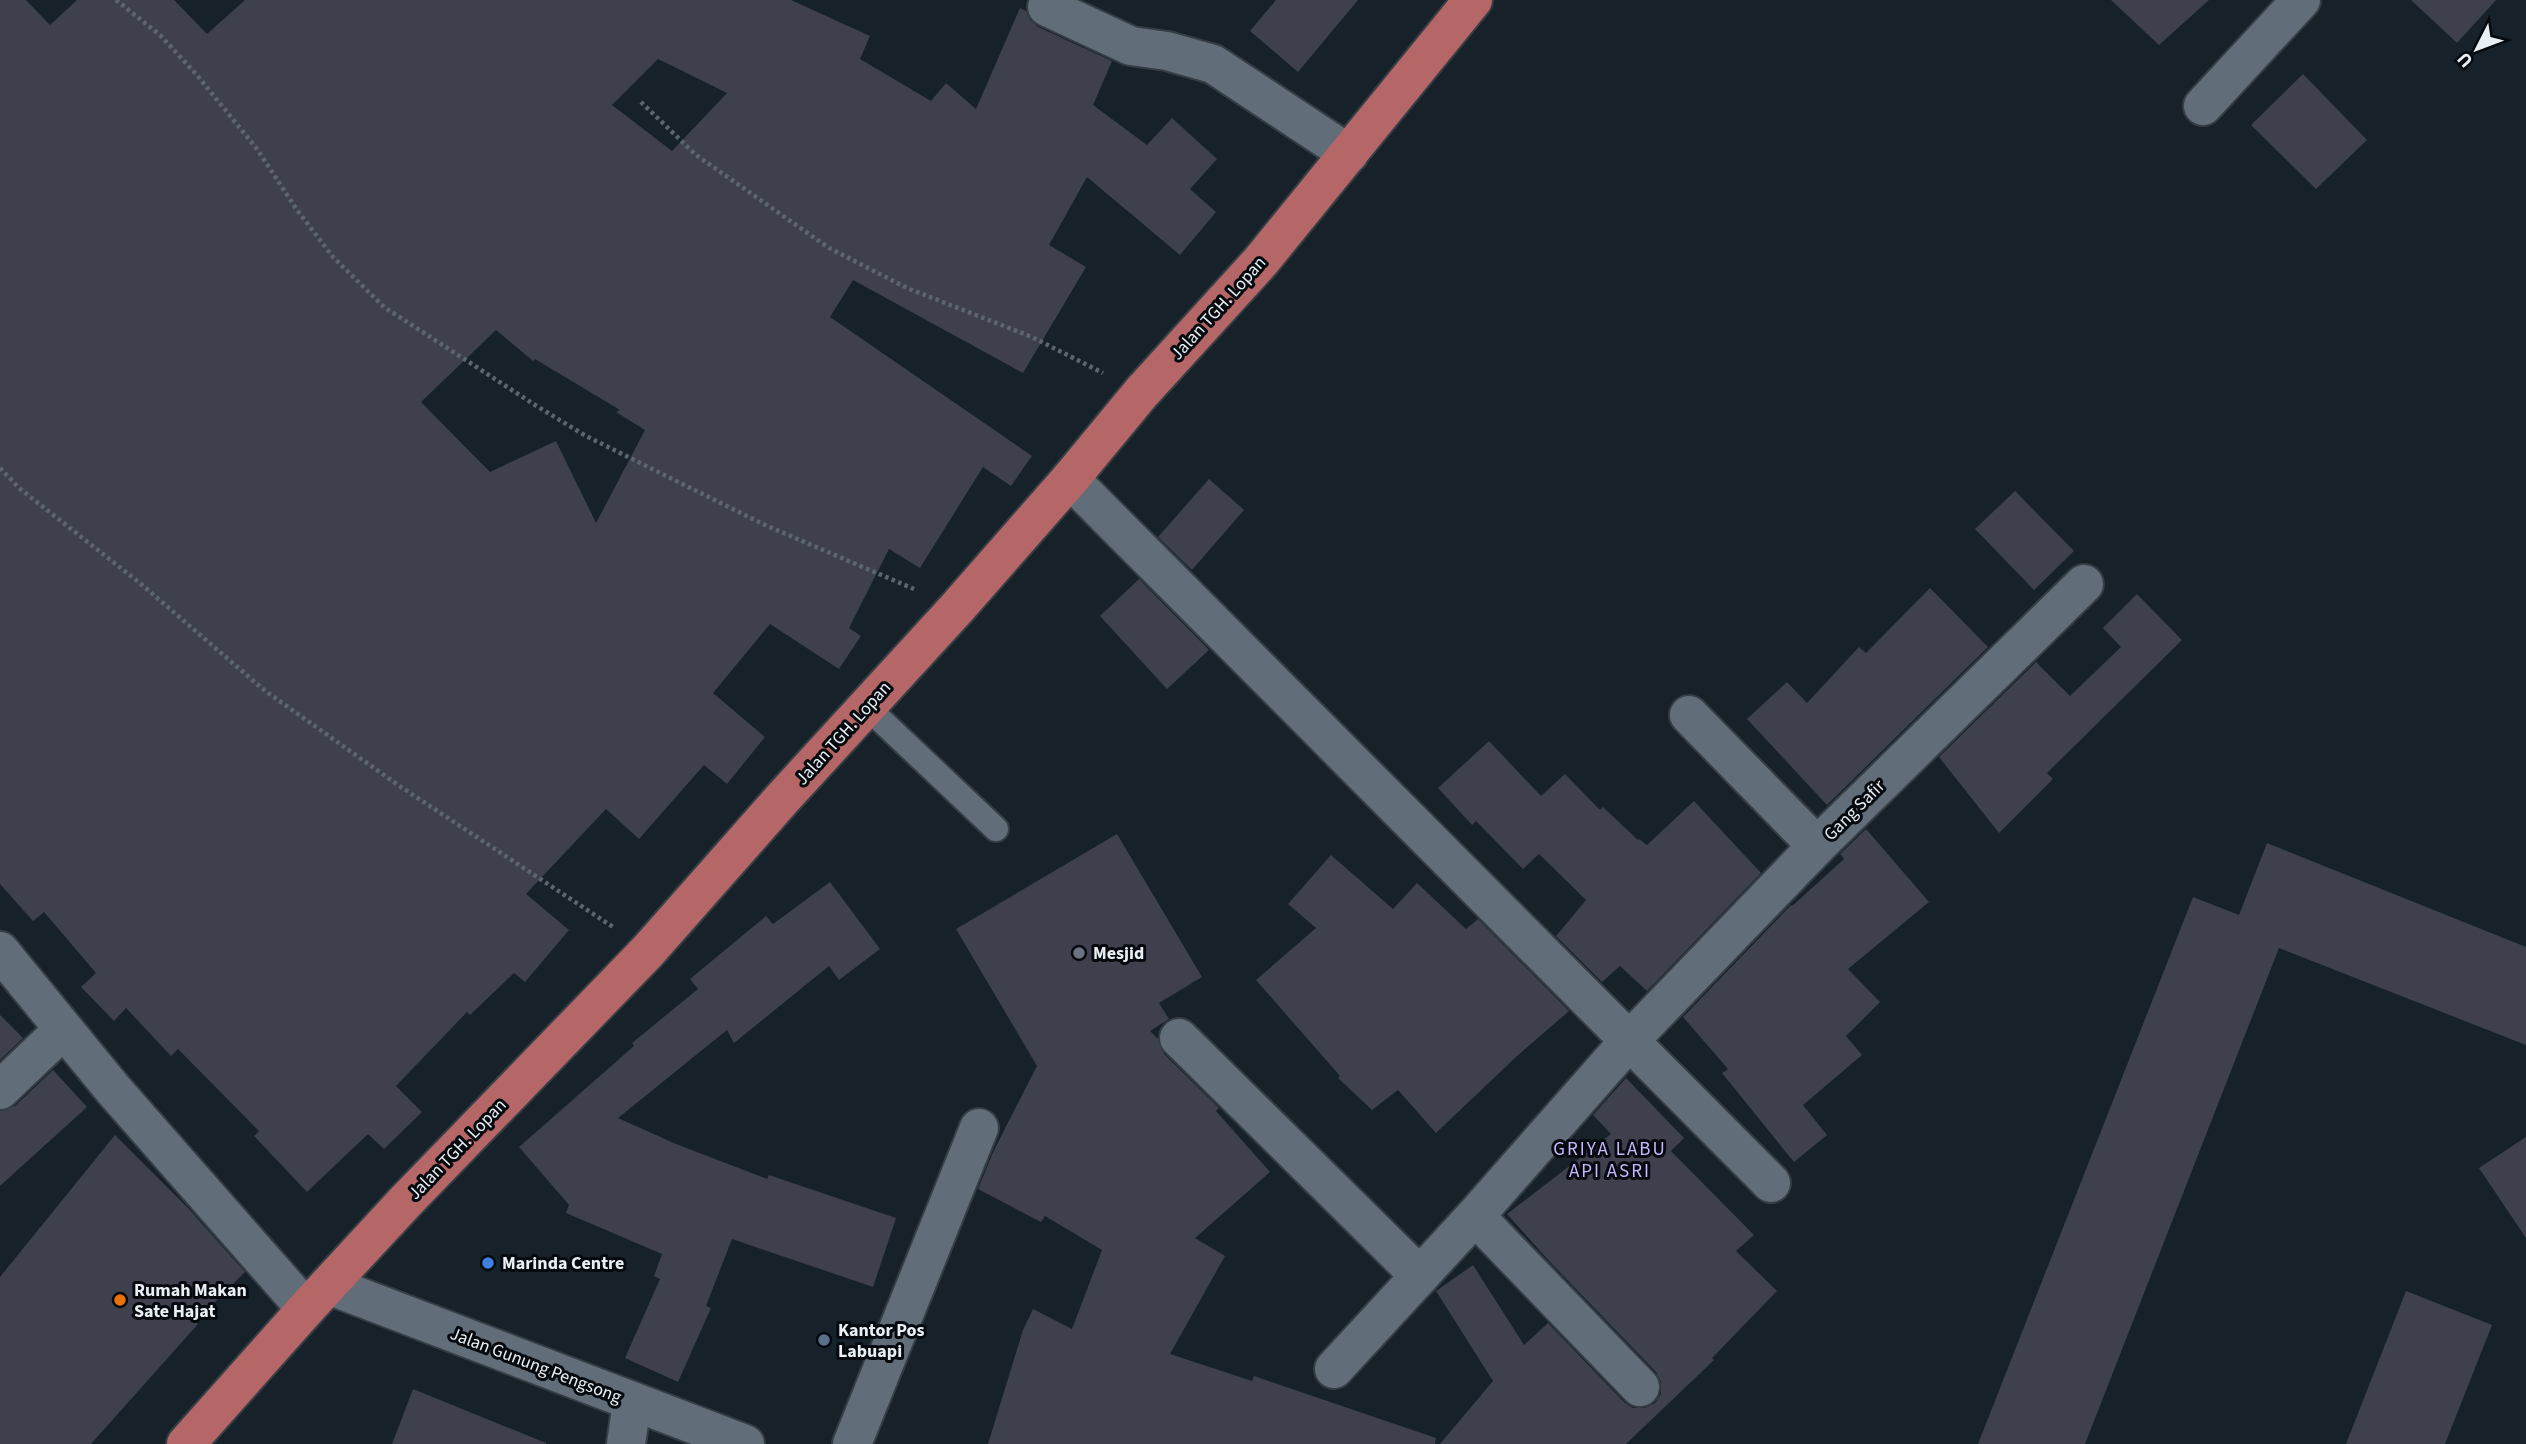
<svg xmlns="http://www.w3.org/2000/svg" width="2526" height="1444" font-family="'Source Sans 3',sans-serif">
<rect width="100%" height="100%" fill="#16212a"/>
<g fill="#3e404e" fill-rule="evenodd">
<path d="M 0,0 L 26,0 L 50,25 L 77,0 L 174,0 L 207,34 L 245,0 L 791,0 L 870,36 L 860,59 L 931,101 L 946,83 L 976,109 L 1020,8 L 1026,11 L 1030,20 L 1038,27 L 1112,61 L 1093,105 L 1147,145 L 1172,118 L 1217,159 L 1190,189 L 1216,212 L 1180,255 L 1087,177 L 1049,245 L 1086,267 L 1023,373 L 853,280 L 830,317 L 1032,456 L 1011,486 L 983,467 L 920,568 L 889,549 L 849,628 L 861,636 L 839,669 L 770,624 L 713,693 L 765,737 L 727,784 L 704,765 L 639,839 L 606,809 L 526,894 L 569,930 L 525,982 L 514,973 L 470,1015 L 467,1012 L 396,1086 L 422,1112 L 384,1149 L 368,1134 L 307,1192 L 254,1136 L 259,1131 L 178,1049 L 171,1056 L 126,1008 L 114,1021 L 81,987 L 96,973 L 44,912 L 33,921 L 0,884 ZM 658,59 L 727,93 L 672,151 L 612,105 ZM 496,330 L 533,361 L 535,359 L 620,410 L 616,412 L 645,430 L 596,523 L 556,441 L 490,472 L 421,402 Z"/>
<path d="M 1276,0 L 1358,0 L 1298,72 L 1250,31 Z"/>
<path d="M 2111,0 L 2209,0 L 2159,45 Z"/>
<path d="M 2411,0 L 2496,0 L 2457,43 Z"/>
<path d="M 2303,74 L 2367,140 L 2316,189 L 2251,125 Z"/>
<path d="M 1209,479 L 1244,510 L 1192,570 L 1158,537 Z"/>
<path d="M 2015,491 L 2074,551 L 2034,590 L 1975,529 Z"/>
<path d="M 1139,579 L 1209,650 L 1167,689 L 1100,616 Z"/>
<path d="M 1930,588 L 1988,647 L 1827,805 L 1747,719 L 1787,682 L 1807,703 L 1859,647 L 1866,653 Z"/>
<path d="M 2137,594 L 2182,640 L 2047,773 L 2053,779 L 1999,833 L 1939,757 L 2036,662 L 2070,696 L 2121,647 L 2103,628 Z"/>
<path d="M 1489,741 L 1541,796 L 1565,774 L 1600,810 L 1603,807 L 1638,840 L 1639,839 L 1647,845 L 1694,801 L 1761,873 L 1647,991 L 1620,966 L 1602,982 L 1556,936 L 1586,900 L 1539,854 L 1523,869 L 1476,821 L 1472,825 L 1438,788 Z"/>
<path d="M 1866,829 L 1929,902 L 1848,969 L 1880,1002 L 1846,1036 L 1862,1055 L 1803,1105 L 1827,1135 L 1794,1162 L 1722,1073 L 1728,1069 L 1683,1017 L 1791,905 L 1792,906 L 1844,859 L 1840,854 Z"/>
<path d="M 1117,834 L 1202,977 L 1159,1003 L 1169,1019 L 1150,1031 L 1158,1039 L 1164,1054 L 1215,1104 L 1219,1108 L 1216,1111 L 1270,1172 L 1195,1238 L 1225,1256 L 1170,1354 L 1252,1381 L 1254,1376 L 1436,1438 L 1435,1444 L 988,1444 L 1023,1330 L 1033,1309 L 1072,1329 L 1102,1250 L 1045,1216 L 1041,1222 L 978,1189 L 994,1150 L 1037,1066 L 956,929 Z"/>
<path d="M 2267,843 L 2526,947 L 2526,1045 L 2279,948 L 2085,1444 L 1978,1444 L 2193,897 L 2239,915 Z"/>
<path d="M 1331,855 L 1393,909 L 1417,883 L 1466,929 L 1478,919 L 1569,1011 L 1516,1057 L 1436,1133 L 1398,1090 L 1372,1110 L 1338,1078 L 1340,1076 L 1256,980 L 1316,928 L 1288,904 Z"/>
<path d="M 830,882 L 880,949 L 839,980 L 829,966 L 734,1043 L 727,1030 L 618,1118 L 676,1144 L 767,1179 L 769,1175 L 896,1218 L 873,1287 L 732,1239 L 706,1306 L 711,1308 L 678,1382 L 625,1358 L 660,1279 L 654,1276 L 662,1254 L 566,1213 L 569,1205 L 519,1147 L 634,1046 L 632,1043 L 698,989 L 690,979 L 766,916 L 773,924 Z"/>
<path d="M 0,1015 L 23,1038 L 0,1060 Z"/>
<path d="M 53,1070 L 87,1107 L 0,1186 L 0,1111 L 15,1106 Z"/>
<path d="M 1626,1078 L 1684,1138 L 1671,1151 L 1754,1235 L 1736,1251 L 1777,1291 L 1712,1358 L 1714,1360 L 1626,1444 L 1440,1444 L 1493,1381 L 1436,1291 L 1473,1265 L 1524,1345 L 1548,1323 L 1625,1403 L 1633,1408 L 1645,1408 L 1655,1403 L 1661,1394 L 1661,1382 L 1656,1372 L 1549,1261 L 1507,1214 L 1611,1134 L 1593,1115 Z"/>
<path d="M 115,1135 L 188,1208 L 245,1272 L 195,1322 L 198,1324 L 91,1444 L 0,1444 L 0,1277 Z"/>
<path d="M 2526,1137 L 2526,1238 L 2479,1168 Z"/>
<path d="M 2406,1291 L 2492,1325 L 2445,1444 L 2346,1444 Z"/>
<path d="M 413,1389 L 546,1443 L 546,1444 L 392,1444 Z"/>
</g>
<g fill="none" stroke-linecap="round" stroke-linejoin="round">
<g stroke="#353d45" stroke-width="28">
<path id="service" d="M 867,707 L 996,829"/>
</g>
<g stroke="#353d45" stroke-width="42">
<g id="minor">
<path d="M 1047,7 L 1131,46 L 1167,51 L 1213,64 L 1349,154"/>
<path d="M 2203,106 L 2301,0"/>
<path d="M 1070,479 L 1771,1183"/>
<path d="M 1689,715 L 1817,846"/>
<path d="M 1179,1038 L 1420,1276"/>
<path d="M 0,1090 L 63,1030"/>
<path d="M 1475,1216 L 1640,1387"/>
<path d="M 1334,1369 L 1475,1216 L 1629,1041 L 1817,846 L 2084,584"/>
<path d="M 626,1444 L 632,1402"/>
<path d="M 852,1444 L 979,1128"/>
</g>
</g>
<g stroke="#353d45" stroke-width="42">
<g id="tertiary">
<path d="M 0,951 L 112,1088 L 306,1309"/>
<path d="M 328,1285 L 745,1444"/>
</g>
</g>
<g stroke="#353d45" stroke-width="42">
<path id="trunk" d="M 186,1444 L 306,1309 L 405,1202 L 648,951 L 782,799 L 957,608 L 1070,479 L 1141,393 L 1261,261 L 1473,0"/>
</g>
<g stroke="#5c666e" stroke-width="4.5" stroke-dasharray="3.5 3.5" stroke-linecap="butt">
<path d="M 116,0 L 160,35 L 196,74 L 257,149 L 297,210 L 333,257 L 384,307 L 535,405 L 586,436 L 765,525 L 914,589"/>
<path d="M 641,102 L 696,155 L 829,248 L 907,288 L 1032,337 L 1103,373"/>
<path d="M 0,468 L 19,488 L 141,584 L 264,690 L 398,785 L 613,927"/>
</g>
<use href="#service" stroke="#616e79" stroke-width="24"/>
<use href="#minor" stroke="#616e79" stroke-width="38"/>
<use href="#tertiary" stroke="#616e79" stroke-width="38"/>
<use href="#trunk" stroke="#b56666" stroke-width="38"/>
</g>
<circle fill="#6b7280" stroke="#060a0e" stroke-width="2.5" cx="1079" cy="953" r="7"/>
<circle fill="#3f7fe0" stroke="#060a0e" stroke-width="2.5" cx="488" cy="1263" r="7"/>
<circle fill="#e8710a" stroke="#060a0e" stroke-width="2.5" cx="120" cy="1300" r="7"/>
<circle fill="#5c6f8a" stroke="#060a0e" stroke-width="2.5" cx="824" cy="1340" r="7"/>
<g text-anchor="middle" stroke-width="6" stroke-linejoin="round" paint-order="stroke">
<g font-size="18" fill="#e8f0f6" stroke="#060a0e">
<text transform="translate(1218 308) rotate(-48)" y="6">Jalan TGH. Lopan</text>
<text transform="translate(843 733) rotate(-48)" y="6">Jalan TGH. Lopan</text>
<text transform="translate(1854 810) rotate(-45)" y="6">Gang Safir</text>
<text transform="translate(457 1149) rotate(-46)" y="6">Jalan TGH. Lopan</text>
<text transform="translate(536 1365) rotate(21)" y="6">Jalan Gunung Pengsong</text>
</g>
<g font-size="18" font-weight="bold" fill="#e8f0f6" stroke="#060a0e" text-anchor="start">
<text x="1093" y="959">Mesjid</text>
<text x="502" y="1269">Marinda Centre</text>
<text x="134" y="1296">Rumah Makan<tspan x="134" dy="21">Sate Hajat</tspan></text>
<text x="838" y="1336">Kantor Pos<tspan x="838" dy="21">Labuapi</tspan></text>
</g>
<g font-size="19" letter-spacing="2" fill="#c5b8ff" stroke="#060a0e">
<text x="1610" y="1155">GRIYA LABU<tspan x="1610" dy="22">API ASRI</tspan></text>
</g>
</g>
<g transform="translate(2477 49) rotate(228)" stroke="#060a0e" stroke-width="5" paint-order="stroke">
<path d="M0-5L12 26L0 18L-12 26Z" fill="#e8f0f6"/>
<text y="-10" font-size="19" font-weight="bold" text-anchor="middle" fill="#e8f0f6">U</text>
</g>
</svg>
